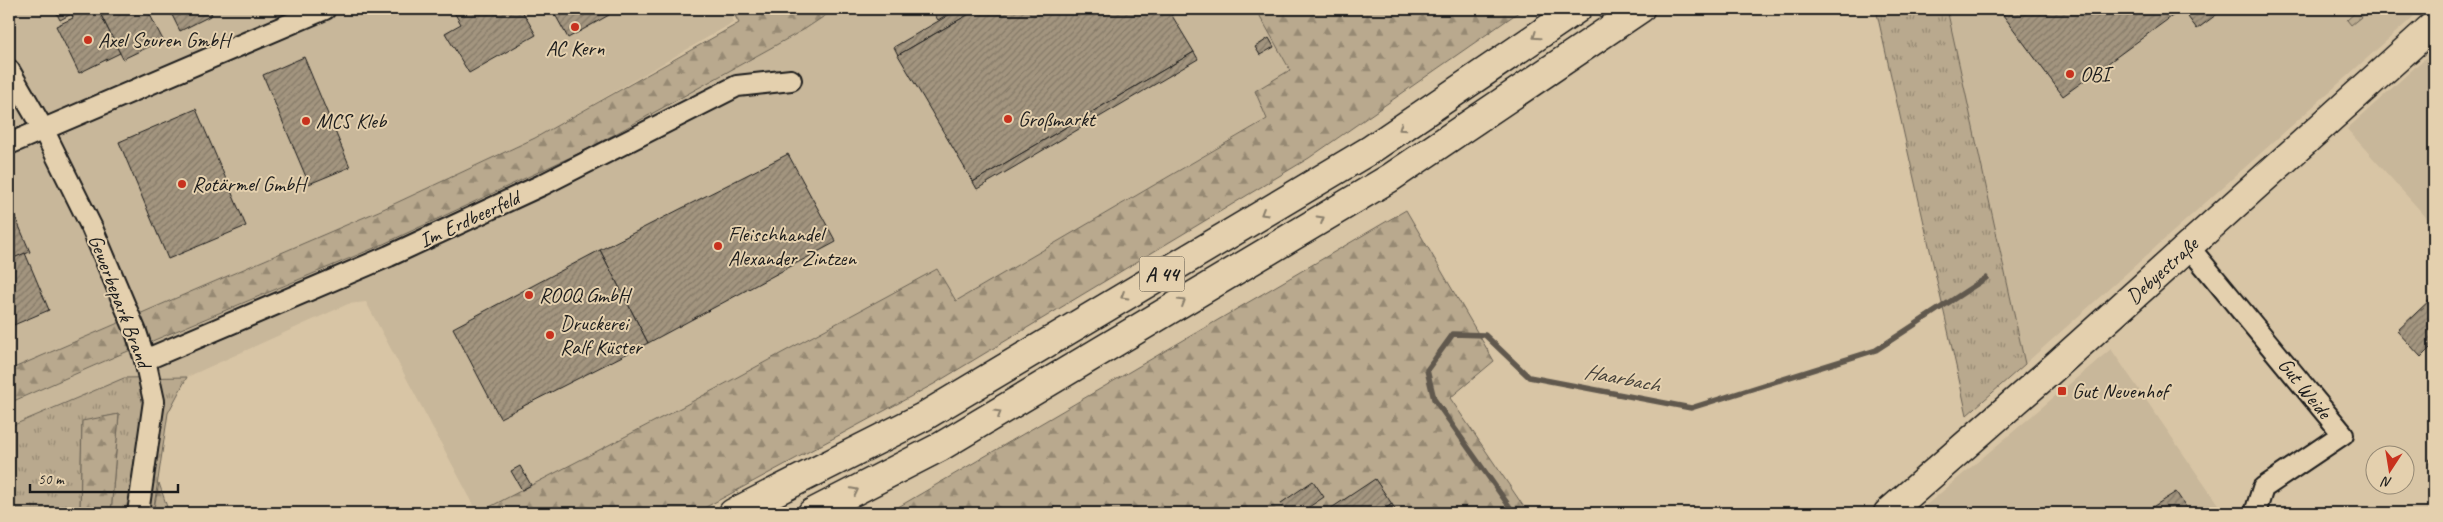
<svg xmlns="http://www.w3.org/2000/svg" width="2443" height="522" font-family="Caveat,sans-serif">
<defs>
<pattern id="grass-tufts" width="24" height="20" patternUnits="userSpaceOnUse" patternTransform="scale(1.25)"><rect width="24" height="20" fill="#b9a98e"/><path d="M3 7l-1-3M5 7V3M7 7l1-3M15 17l-1-3M17 17v-4M19 17l1-3" fill="none" stroke="#968973"/></pattern>
<pattern id="forest-firs" width="22" height="20" patternUnits="userSpaceOnUse" patternTransform="scale(1.25)"><rect width="22" height="20" fill="#b9a98e"/><path d="M5 1l3.5 6h-7zM16 11l3.5 6h-7z" fill="#968973"/></pattern>
<pattern id="building-hatch" width="6" height="6" patternUnits="userSpaceOnUse" patternTransform="scale(1.25)"><rect width="6" height="6" fill="#a3957f"/><path d="M-1 1l2-2M0 6l6-6M5 7l2-2" fill="none" stroke="#847967"/></pattern>
</defs>
<rect width="100%" height="100%" fill="#d8c5a5"/>
<filter id="ink" filterUnits="userSpaceOnUse"><feTurbulence type="fractalNoise" baseFrequency=".02" numOctaves="2"/><feDisplacementMap in="SourceGraphic" scale="10" xChannelSelector="R" yChannelSelector="G"/><feConvolveMatrix kernelMatrix="1 2 1 2 8 2 1 2 1" color-interpolation-filters="sRGB"/></filter>
<g filter="url(#ink)">
<g fill="#c8b79a">
<path d="M 9,9 L 728,9 L 734,22 L 535,138 L 381,210 L 9,370 Z"/>
<path d="M 835,9 L 1256,9 L 1290,71 L 1267,118 L 955,302 L 937,269 L 682,407 L 478,513 L 366,302 L 348,304 L 187,377 L 124,379 L 9,427 L 9,403 L 114,357 L 379,246 L 588,149 L 805,29 Z"/>
<path d="M 1947,9 L 2422,9 L 2025,364 Z"/>
<path d="M 2434,50 L 2434,226 L 2347,129 Z"/>
<path d="M 2111,349 L 2224,513 L 1917,513 Z"/>
</g>
<g fill="url(#grass-tufts)" stroke="#6a6255">
<path d="M 1876,9 L 1947,9 L 2025,364 L 1967,415 Z"/>
<path d="M 2354,9 L 2371,9 L 2351,25 L 2347,20 L 2356,12 Z"/>
<path d="M 187,377 L 168,413 L 153,513 L 111,513 L 119,414 L 82,422 L 80,513 L 9,513 L 9,427 L 124,378 Z"/>
</g>
<g fill="url(#forest-firs)" stroke="#6a6255">
<path d="M 731,9 L 835,9 L 805,29 L 588,149 L 379,246 L 114,357 L 9,403 L 9,370 L 381,210 L 535,138 L 739,23 Z"/>
<path d="M 1256,9 L 1523,9 L 1309,158 L 934,384 L 695,513 L 478,513 L 682,407 L 937,269 L 956,301 L 1267,119 L 1255,91 L 1290,70 Z"/>
<path d="M 1406,210 L 1494,361 L 1450,398 L 1528,513 L 888,513 Z"/>
<path d="M 119,414 L 111,513 L 80,513 L 82,421 Z"/>
<path d="M 159,483 L 169,513 L 153,513 Z"/>
</g>
<g fill="none" stroke-linecap="round" stroke-linejoin="round">
<path stroke="#60594e" stroke-width="5.5" d="M 1514,513 L 1434,399 L 1427,370 L 1453,334 L 1485,335 L 1529,377 L 1691,408 L 1876,350 L 1986,278"/>
</g>
<g fill="url(#building-hatch)" stroke="#1c1c1c">
<path d="M 58,9 L 81,9 L 60,20 L 55,10 Z"/>
<path d="M 81,9 L 98,9 L 120,53 L 79,73 L 56,26 L 73,18 L 72,15 Z"/>
<path d="M 98,9 L 147,9 L 163,40 L 123,59 Z"/>
<path d="M 169,9 L 209,9 L 212,15 L 180,31 Z"/>
<path d="M 452,9 L 521,9 L 536,35 L 469,73 L 445,33 L 461,24 Z"/>
<path d="M 552,9 L 605,9 L 609,15 L 568,38 Z"/>
<path d="M 938,9 L 952,9 L 953,11 L 938,20 L 933,12 Z"/>
<path d="M 959,9 L 978,9 L 898,55 L 894,47 Z"/>
<path d="M 978,9 L 1168,9 L 1194,52 L 973,182 L 898,55 Z"/>
<path d="M 2012,9 L 2182,9 L 2063,96 L 2003,15 Z"/>
<path d="M 2182,9 L 2224,9 L 2197,29 Z"/>
<path d="M 1269,38 L 1274,47 L 1260,55 L 1255,47 Z"/>
<path d="M 1194,52 L 1198,59 L 977,189 L 973,182 Z"/>
<path d="M 304,57 L 350,167 L 309,184 L 263,75 Z"/>
<path d="M 196,109 L 246,226 L 168,259 L 119,142 Z"/>
<path d="M 788,154 L 836,242 L 648,343 L 600,250 Z"/>
<path d="M 9,202 L 30,252 L 9,260 Z"/>
<path d="M 600,250 L 648,343 L 500,418 L 453,328 Z"/>
<path d="M 25,253 L 49,310 L 9,327 L 9,260 Z"/>
<path d="M 2434,296 L 2434,344 L 2421,357 L 2397,331 Z"/>
<path d="M 2434,456 L 2434,466 L 2429,460 Z"/>
<path d="M 520,466 L 531,485 L 522,490 L 511,471 Z"/>
<path d="M 1375,479 L 1392,504 L 1379,513 L 1324,513 Z"/>
<path d="M 1313,481 L 1324,497 L 1300,513 L 1288,513 L 1281,503 Z"/>
<path d="M 2176,492 L 2190,513 L 2143,513 Z"/>
<path d="M 1392,504 L 1397,513 L 1379,513 Z"/>
</g>
<g fill="none" stroke-linecap="round" stroke-linejoin="round">
<g stroke="#1c1c1c" stroke-width="24">
<g id="street">
<path d="M 9,70 L 43,129 L 92,228 L 136,332 L 145,360 L 154,401 L 138,513"/>
<path d="M 9,144 L 325,9"/>
<path d="M 2188,246 L 2343,434 L 2263,488 L 2255,513"/>
<path d="M 145,360 L 389,256 L 542,185 L 737,86 L 791,80"/>
</g>
</g>
<g stroke="#1c1c1c" stroke-width="31">
<g id="secondary">
<path id="s1" d="M 1888,513 L 2048,373 L 2434,25"/>
</g>
</g>
<g stroke="#1c1c1c" stroke-width="31">
<g id="highway">
<path d="M 733,513 L 923,417 L 1370,150 L 1577,9"/>
<path d="M 812,513 L 940,447 L 1390,178 L 1640,9"/>
</g>
</g>
<use href="#street" stroke="#e4d0ae" stroke-width="20"/>
<use href="#secondary" stroke="#e4d0ae" stroke-width="28"/>
<use href="#highway" stroke="#e4d0ae" stroke-width="28"/>
</g>
<defs><path id="oneway-chevron" d="M-2-3.5L2.5 0L-2 3.5" fill="none" stroke-width="1.6" stroke-linecap="round" stroke-linejoin="round" transform="scale(1.25)"/></defs>
<g stroke="#8a7f6c">
<use href="#oneway-chevron" transform="translate(1536 36) rotate(146)"/>
<use href="#oneway-chevron" transform="translate(1402 128) rotate(146)"/>
<use href="#oneway-chevron" transform="translate(1264 213) rotate(149)"/>
<use href="#oneway-chevron" transform="translate(1321 219) rotate(-31)"/>
<use href="#oneway-chevron" transform="translate(1124 296) rotate(149)"/>
<use href="#oneway-chevron" transform="translate(1182 302) rotate(-31)"/>
<use href="#oneway-chevron" transform="translate(998 413) rotate(-31)"/>
<use href="#oneway-chevron" transform="translate(855 491) rotate(-27)"/>
</g>
</g>
<g fill="#c8321e" stroke="#e4d0ae" stroke-width="2">
<circle cx="575" cy="27" r="5"/>
<circle cx="88" cy="40" r="5"/>
<circle cx="2070" cy="74" r="5"/>
<circle cx="1008" cy="119" r="5"/>
<circle cx="306" cy="121" r="5"/>
<circle cx="182" cy="184" r="5"/>
<circle cx="718" cy="246" r="5"/>
<circle cx="529" cy="295" r="5"/>
<circle cx="550" cy="335" r="5"/>
<rect x="2057" y="386" width="10" height="10" rx="2.5"/>
</g>
<g text-anchor="middle" stroke-width="4" stroke-linejoin="round" paint-order="stroke">
<rect fill="#e4d0ae" stroke="#585248" stroke-width="1" x="1139.5" y="256.5" width="45" height="35" rx="4"/>
<g font-size="20" font-weight="bold" fill="#1c1c1c">
<text x="1162" y="281">A 44</text>
</g>
<g font-size="21" fill="#1c1c1c" stroke="#e4d0ae" text-anchor="start">
<text x="98" y="47">Axel Souren GmbH</text>
<text x="575" y="55" text-anchor="middle">AC Kern</text>
<text x="2080" y="81">OBI</text>
<text x="1018" y="126">Großmarkt</text>
<text x="316" y="128">MCS Kleb</text>
<text x="192" y="191">Rotärmel GmbH</text>
<text x="728" y="241">Fleischhandel<tspan x="728" dy="24">Alexander Zintzen</tspan></text>
<text x="539" y="302">ROOQ GmbH</text>
<text x="560" y="330">Druckerei<tspan x="560" dy="24">Ralf Küster</tspan></text>
<text x="2072" y="398">Gut Neuenhof</text>
</g>
<g font-size="21" fill="#1c1c1c" stroke="#e4d0ae">
<text transform="translate(469 219) rotate(-25)" y="7">Im Erdbeerfeld</text>
<text dy="7" stroke="none"><textPath href="#s1" startOffset="366">Debyestraße</textPath></text>
<text transform="translate(120 301) rotate(69)" y="7">Gewerbepark Brand</text>
<text transform="translate(2305 388) rotate(51)" y="7">Gut Weide</text>
</g>
<g font-size="22" font-style="italic" fill="#444039" stroke="#e4d0ae">
<text transform="translate(1622 377) rotate(11)" y="8">Haarbach</text>
</g>
</g>
<rect width="2443" height="522" fill="none" stroke="#e4d0ae" stroke-width="30"/>
<rect x="15" y="15" width="2413" height="492" fill="none" stroke="#1c1c1c" stroke-width="2" filter="url(#ink)"/>
<g transform="translate(2390 470) rotate(192)"><circle r="24" fill="#e4d0ae" stroke="#948874"/>
<path d="M0-4L9 19L0 12L-9 19Z" fill="#c8321e"/>
<text y="-8" font-size="14" font-weight="bold" text-anchor="middle" fill="#1c1c1c">N</text>
</g>
<path d="M30 484v8h148v-8" fill="none" stroke="#1c1c1c" stroke-width="2.5"/>
<text x="38" y="484" font-size="15" fill="#1c1c1c" stroke="#e4d0ae" stroke-width="4" paint-order="stroke">50 m</text>
</svg>
